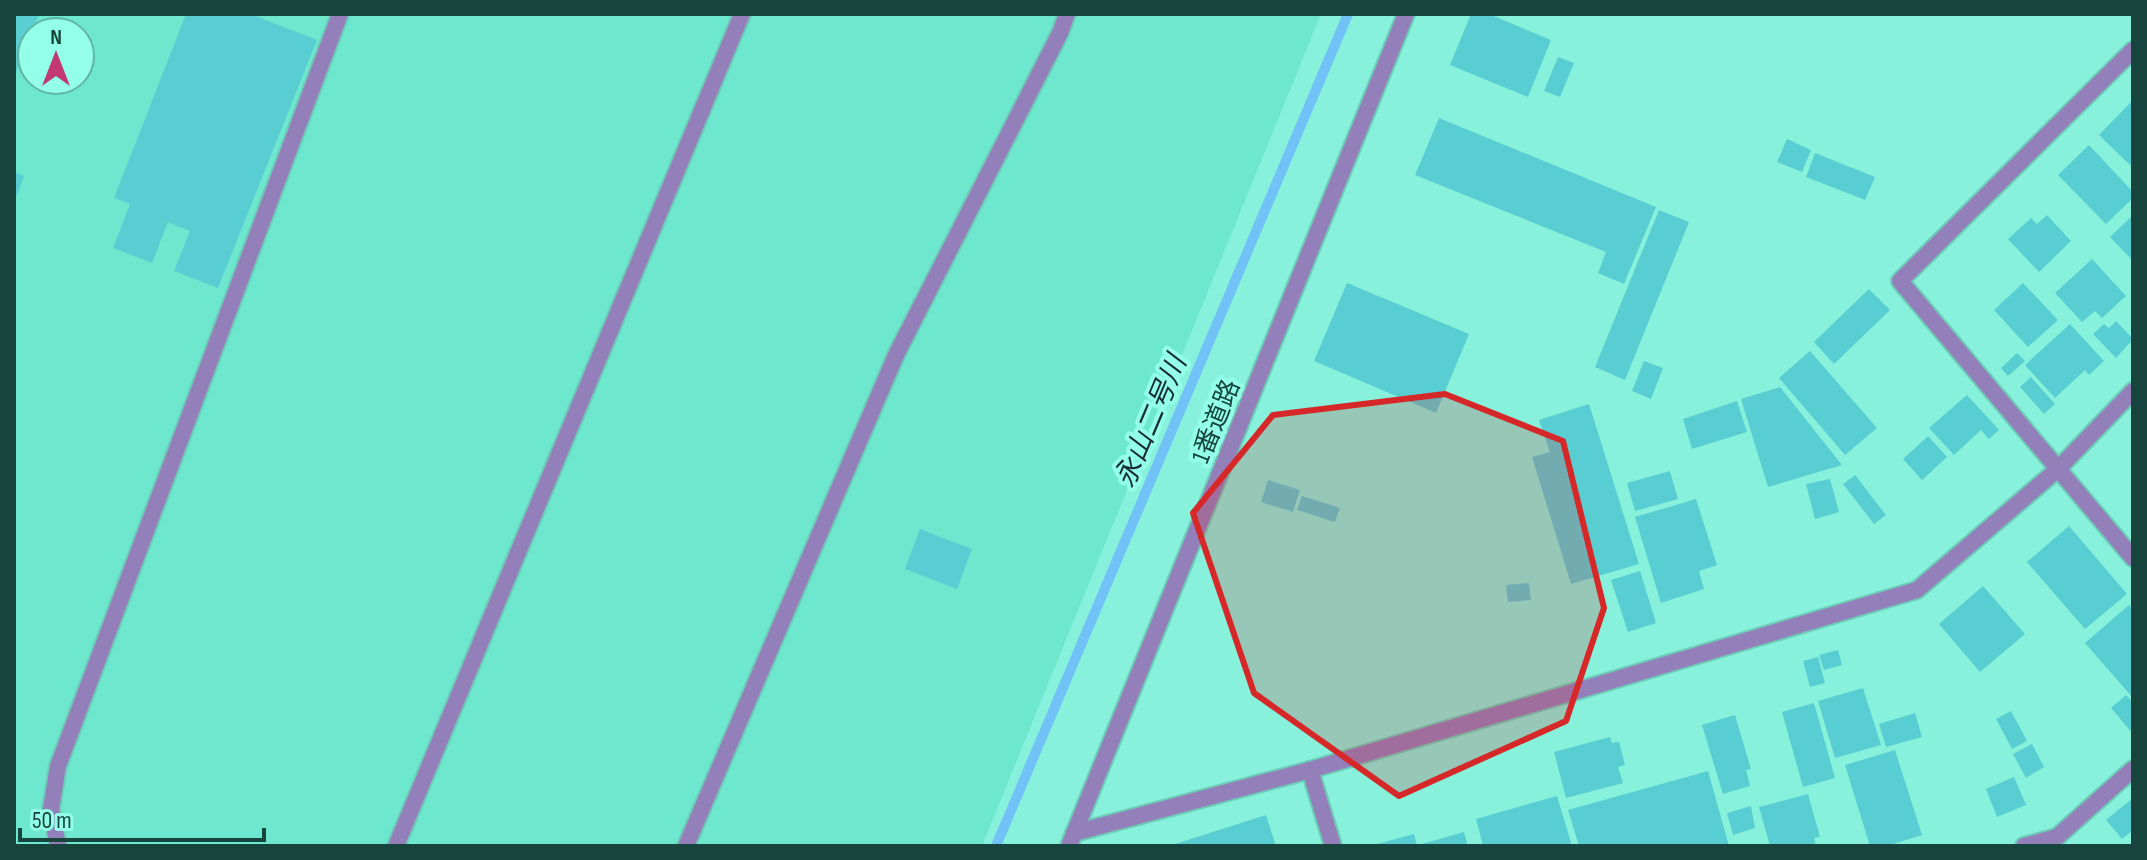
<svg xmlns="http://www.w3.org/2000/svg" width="2147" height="860" font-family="'Sofia Sans Condensed','Noto Sans JP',sans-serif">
<rect width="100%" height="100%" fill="#87f1db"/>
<path fill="#6ee7cf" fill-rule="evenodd" d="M 14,14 L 1321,14 L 982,846 L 14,846 ZM 32,32 L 80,32 L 80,80 L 32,80 Z"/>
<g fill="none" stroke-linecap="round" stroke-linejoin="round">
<path stroke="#70c2f7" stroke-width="10" d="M 996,846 L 1348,14"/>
</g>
<g fill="#59ced2">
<path d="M 14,14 L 39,14 L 14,77 Z"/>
<path d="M 186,14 L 250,14 L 317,40 L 218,288 L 174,271 L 190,231 L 168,222 L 152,263 L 113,248 L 130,204 L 114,198 Z"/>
<path d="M 1471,14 L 1489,14 L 1551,40 L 1528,97 L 1450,65 Z"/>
<path d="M 1558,57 L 1574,63 L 1560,97 L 1544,91 Z"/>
<path d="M 2133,100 L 2133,164 L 2131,166 L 2099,135 Z"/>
<path d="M 1439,118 L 1656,207 L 1624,284 L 1598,273 L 1606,252 L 1415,175 Z"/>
<path d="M 1787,139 L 1811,150 L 1802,172 L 1777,162 Z"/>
<path d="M 2089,145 L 2133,192 L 2133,198 L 2106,224 L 2058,175 Z"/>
<path d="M 1815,153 L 1875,177 L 1865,200 L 1806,177 Z"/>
<path d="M 14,172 L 24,176 L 14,202 Z"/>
<path d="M 1659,210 L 1689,222 L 1625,380 L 1595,367 Z"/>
<path d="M 2047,215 L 2071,241 L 2039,272 L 2008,239 L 2031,218 L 2037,224 Z"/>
<path d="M 2133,215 L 2133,261 L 2110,237 Z"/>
<path d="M 2092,259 L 2126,296 L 2102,318 L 2095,311 L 2082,322 L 2055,293 Z"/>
<path d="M 1347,283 L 1469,334 L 1436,413 L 1314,361 Z"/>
<path d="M 2023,283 L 2058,320 L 2028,347 L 1994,310 Z"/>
<path d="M 1869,289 L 1890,310 L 1834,364 L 1814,342 Z"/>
<path d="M 2116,321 L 2133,339 L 2116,358 L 2093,334 L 2104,324 L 2109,328 Z"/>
<path d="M 2070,324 L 2104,361 L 2089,375 L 2085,370 L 2055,398 L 2025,365 Z"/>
<path d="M 1810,351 L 1877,428 L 1845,455 L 1779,378 Z"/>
<path d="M 2017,353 L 2025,361 L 2008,376 L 2001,368 Z"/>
<path d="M 1644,361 L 1663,368 L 1651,399 L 1632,391 Z"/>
<path d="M 2031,377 L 2055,404 L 2044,414 L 2020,387 Z"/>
<path d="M 1780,387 L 1842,465 L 1768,487 L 1741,399 Z"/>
<path d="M 1967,395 L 1999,430 L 1989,439 L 1981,430 L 1954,455 L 1929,428 Z"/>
<path d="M 1737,401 L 1747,432 L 1692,449 L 1683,419 Z"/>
<path d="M 1589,404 L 1639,564 L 1571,584 L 1532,457 L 1550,452 L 1539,420 Z"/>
<path d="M 1928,436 L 1947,457 L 1922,480 L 1903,459 Z"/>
<path d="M 1670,471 L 1678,499 L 1635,511 L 1627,483 Z"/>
<path d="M 1855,475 L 1886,515 L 1874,524 L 1843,484 Z"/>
<path d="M 1830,479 L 1839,512 L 1815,519 L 1806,484 Z"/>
<path d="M 1268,480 L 1300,490 L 1293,512 L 1261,502 Z"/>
<path d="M 1302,496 L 1340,508 L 1335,522 L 1297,510 Z"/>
<path d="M 1696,499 L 1717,565 L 1699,571 L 1704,589 L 1661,603 L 1635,517 Z"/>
<path d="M 2069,526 L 2127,594 L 2085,629 L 2027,562 Z"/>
<path d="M 920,529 L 972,549 L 957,589 L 905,569 Z"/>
<path d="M 1640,571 L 1656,623 L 1628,632 L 1611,580 Z"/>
<path d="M 1529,583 L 1531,600 L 1508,602 L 1506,585 Z"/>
<path d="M 1983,586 L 2025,634 L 1980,672 L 1939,624 Z"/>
<path d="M 2129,605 L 2133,610 L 2133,698 L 2085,643 Z"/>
<path d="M 1838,650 L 1842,665 L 1824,670 L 1819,655 Z"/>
<path d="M 1818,657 L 1825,683 L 1810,687 L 1803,661 Z"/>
<path d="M 1863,688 L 1881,745 L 1835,758 L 1818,701 Z"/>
<path d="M 2126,695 L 2133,702 L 2133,734 L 2111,708 Z"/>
<path d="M 1814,703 L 1835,778 L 1803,787 L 1782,712 Z"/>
<path d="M 2011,711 L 2027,741 L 2012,749 L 1996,719 Z"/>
<path d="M 1915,713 L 1922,737 L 1886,747 L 1879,724 Z"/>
<path d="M 1735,715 L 1751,769 L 1746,770 L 1750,786 L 1723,794 L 1702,725 Z"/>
<path d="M 1610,737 L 1612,743 L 1619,742 L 1625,765 L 1618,767 L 1623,783 L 1566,798 L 1554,752 Z"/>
<path d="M 2032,744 L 2044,767 L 2026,778 L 2013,754 Z"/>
<path d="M 1895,750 L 1922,835 L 1887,846 L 1870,846 L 1845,765 Z"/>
<path d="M 1708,771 L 1729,846 L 1579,846 L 1568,810 Z"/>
<path d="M 2014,777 L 2026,805 L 1997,817 L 1986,789 Z"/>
<path d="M 1808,794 L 1820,837 L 1814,838 L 1816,846 L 1770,846 L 1759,807 Z"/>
<path d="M 1557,796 L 1572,846 L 1483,846 L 1476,819 Z"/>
<path d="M 2133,798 L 2133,830 L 2122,839 L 2106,820 Z"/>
<path d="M 1751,806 L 1755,828 L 1733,835 L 1727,813 Z"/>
<path d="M 1266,815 L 1276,846 L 1172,846 L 1172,845 Z"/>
<path d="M 1464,832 L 1468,846 L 1419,846 L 1418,845 Z"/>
<path d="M 1414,834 L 1417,846 L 1373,846 L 1373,845 Z"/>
</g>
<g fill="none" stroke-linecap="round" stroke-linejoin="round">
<g stroke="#6ecbb8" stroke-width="20">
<g id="service">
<path d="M 58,846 L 51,809 L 58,766 L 340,14"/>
<path d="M 396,846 L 742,14"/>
<path d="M 686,846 L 896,355 L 1060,33 L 1067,14"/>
</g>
</g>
<g stroke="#6ecbb8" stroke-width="20">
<g id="minor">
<path d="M 2133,50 L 1900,281 L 2133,558"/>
<path d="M 1310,770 L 1333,846"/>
<path d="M 1074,833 L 1310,770 L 1917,590 L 2058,469 L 2133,391"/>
<path d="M 2024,846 L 2057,837 L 2133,769"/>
</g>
</g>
<g stroke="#6ecbb8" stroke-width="20">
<path id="tertiary" d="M 1069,846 L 1406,14"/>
</g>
<use href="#service" stroke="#9380bb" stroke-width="16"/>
<use href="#minor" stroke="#9380bb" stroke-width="16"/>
<use href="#tertiary" stroke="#9380bb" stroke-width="16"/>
</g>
<path fill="#d62828" fill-opacity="0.2" stroke="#d62828" stroke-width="6" stroke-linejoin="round" d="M 1445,394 L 1563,441 L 1604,608 L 1566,721 L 1399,796 L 1254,693 L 1193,513 L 1273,415 Z"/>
<g text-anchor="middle" stroke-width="8" stroke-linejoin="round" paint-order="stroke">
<g font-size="26" fill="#17453d" stroke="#94ffe8">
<text transform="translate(1215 421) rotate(-68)" y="9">1番道路</text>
</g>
<g font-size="28" font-style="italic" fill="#192c38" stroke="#94ffe8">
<text transform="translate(1150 421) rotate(-67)" y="10">永山二号川</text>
</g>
</g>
<rect width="2147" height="860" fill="none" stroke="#17453d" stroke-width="32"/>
<g transform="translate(56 56)"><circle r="38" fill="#94ffe8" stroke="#62b5a4" stroke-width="2"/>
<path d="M0-6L14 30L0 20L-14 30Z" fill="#c13873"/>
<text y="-12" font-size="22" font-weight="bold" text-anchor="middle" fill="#17453d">N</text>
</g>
<path d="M20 828v12h244v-12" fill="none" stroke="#17453d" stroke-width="4"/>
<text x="32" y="828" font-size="24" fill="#17453d" stroke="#94ffe8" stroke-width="6" paint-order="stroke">50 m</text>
</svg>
